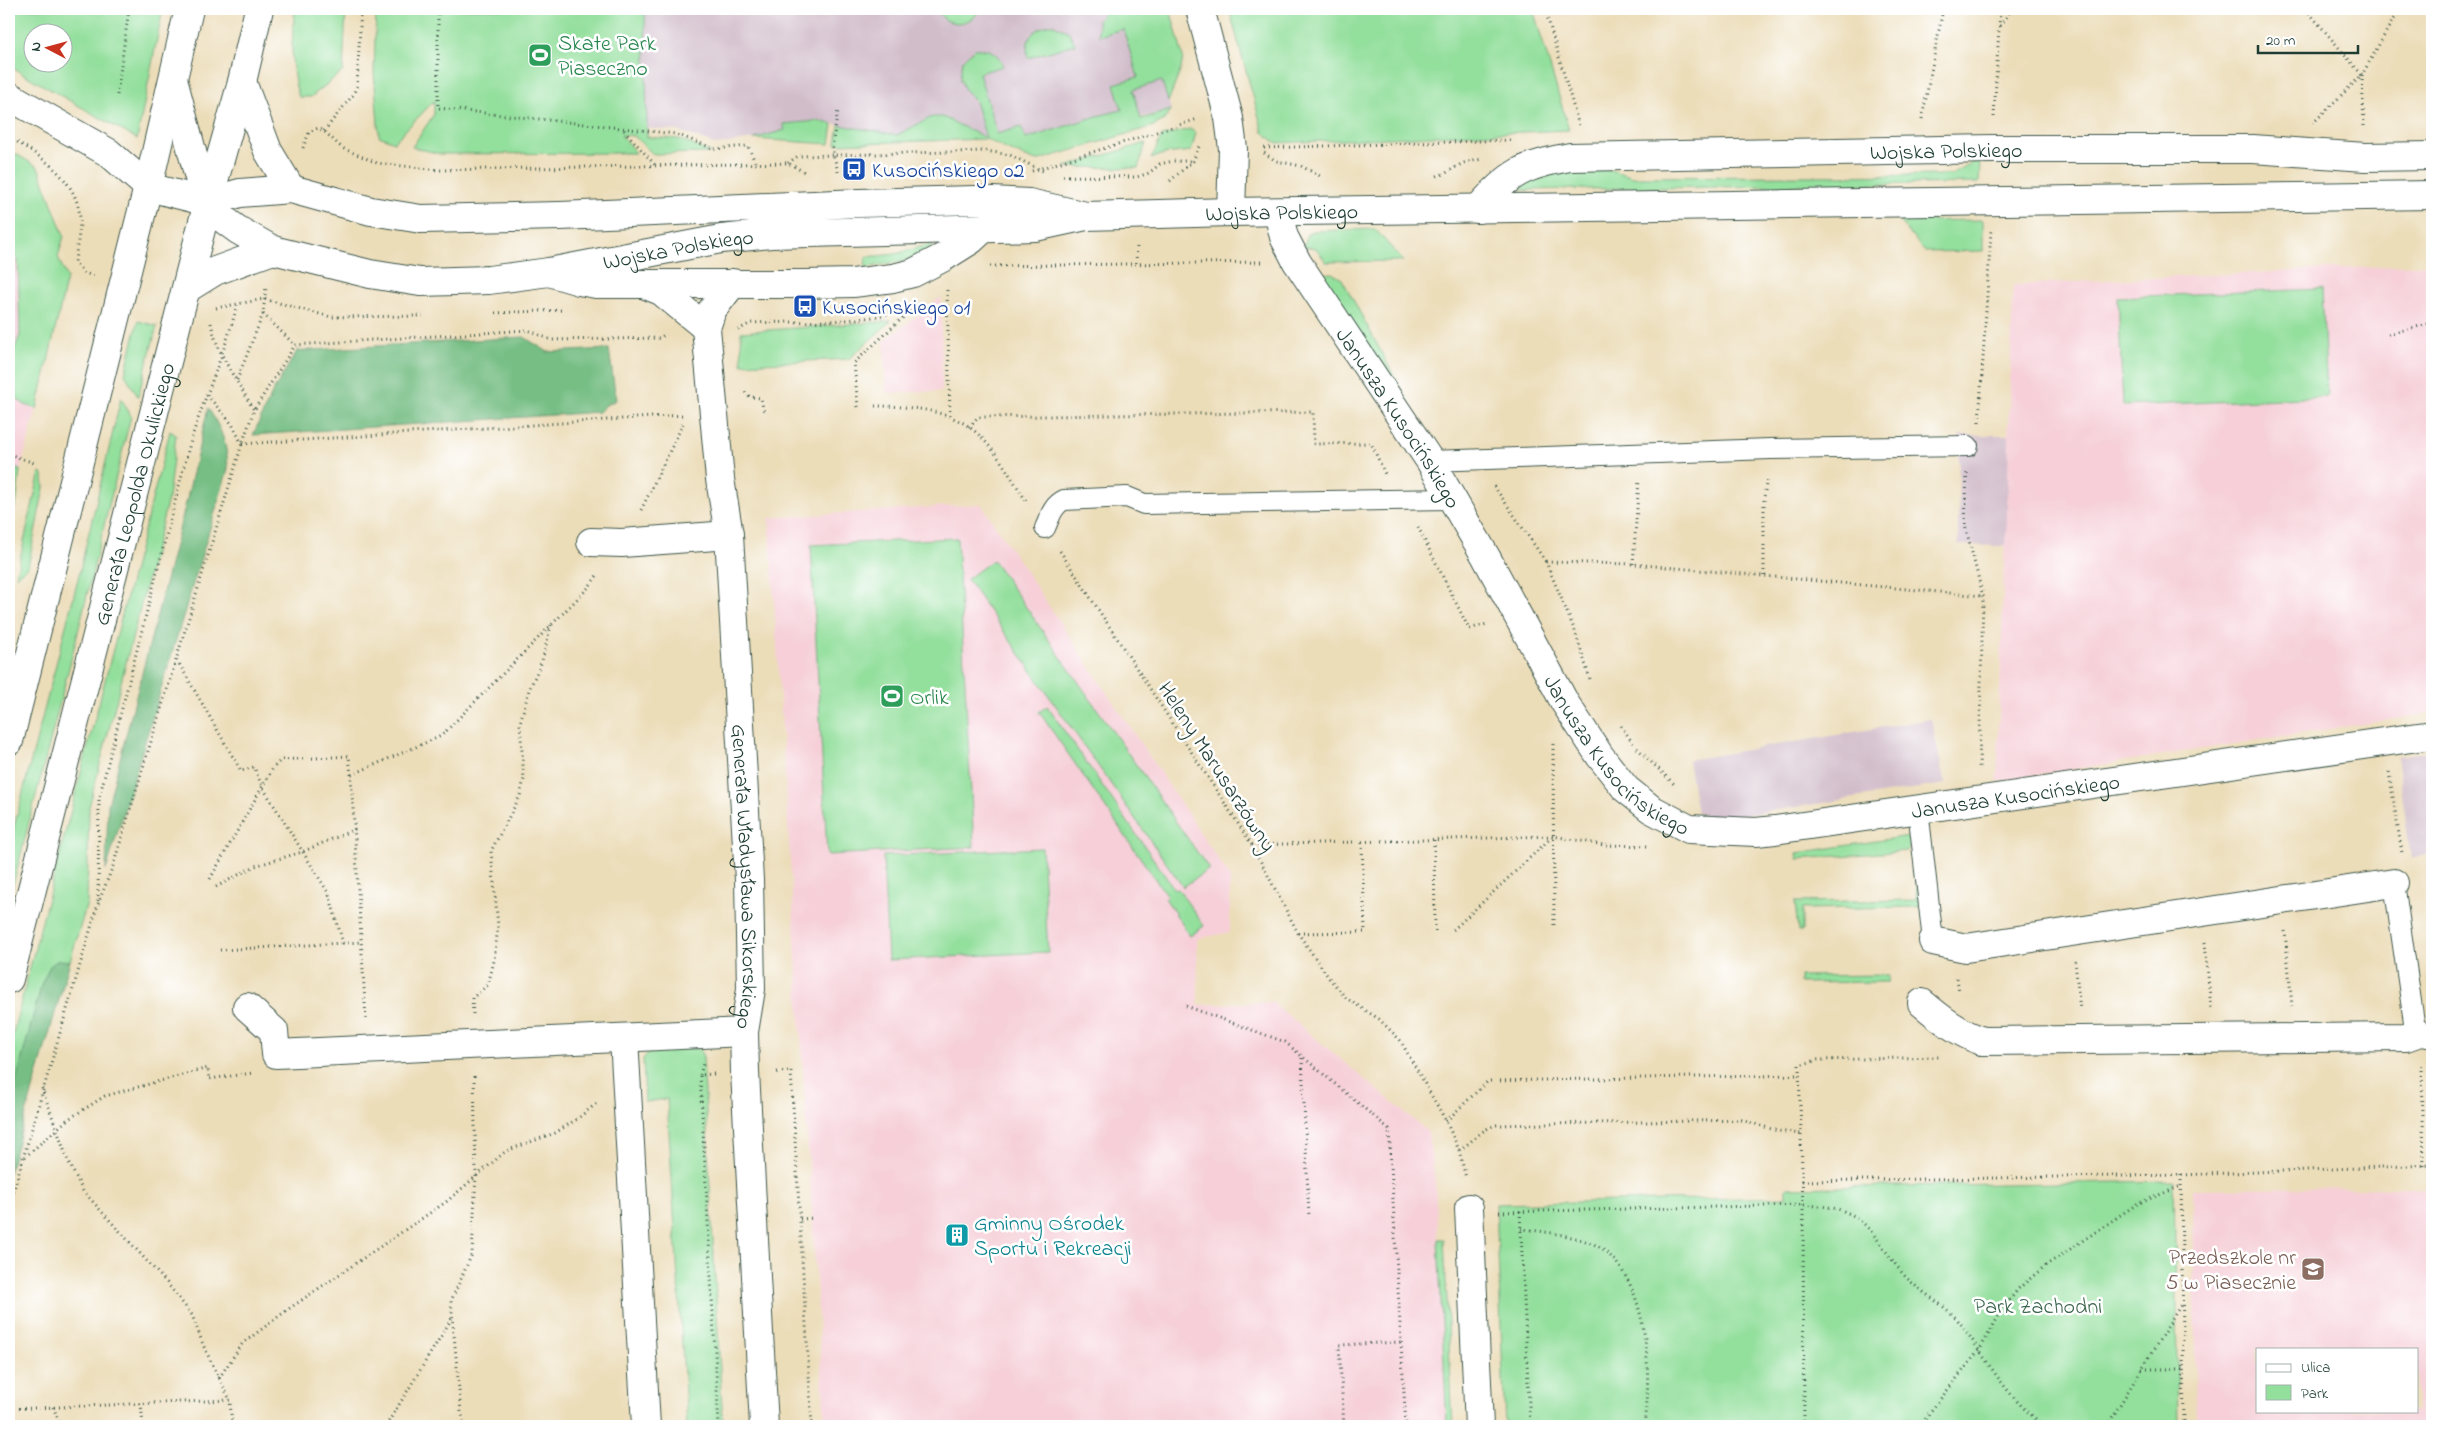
<svg xmlns="http://www.w3.org/2000/svg" width="2441" height="1435" font-family="'Indie Flower',sans-serif">
<rect width="100%" height="100%" fill="#fff"/>
<filter id="ink" filterUnits="userSpaceOnUse"><feTurbulence type="fractalNoise" baseFrequency=".02" numOctaves="2"/><feDisplacementMap in="SourceGraphic" scale="10" xChannelSelector="R" yChannelSelector="G"/><feConvolveMatrix kernelMatrix="1 2 1 2 8 2 1 2 1" color-interpolation-filters="sRGB"/></filter>
<filter id="wash" filterUnits="userSpaceOnUse"><feTurbulence type="fractalNoise" baseFrequency=".0096" numOctaves="4" result="noise"/><feDisplacementMap in="SourceGraphic" scale="20" xChannelSelector="R" yChannelSelector="G"/><feGaussianBlur stdDeviation="1.12" result="paint"/><feColorMatrix in="noise" values="0 0 0 0 0 0 0 0 0 0 0 0 0 0 0 0 0 1.4 0 .05"/><feComposite in="paint" operator="in"/></filter>
<g filter="url(#wash)">
<rect width="100%" height="100%" fill="#ecddb9"/>
<g fill="#f6cfd8" fill-rule="evenodd">
<path d="M 9,205 L 64,236 L 58,257 L 67,278 L 37,409 L 20,470 L 9,467 Z"/>
<path d="M 2432,264 L 2432,713 L 1997,781 L 2013,285 Z"/>
<path d="M 941,297 L 942,391 L 886,393 L 884,341 Z"/>
<path d="M 981,504 L 1230,877 L 1230,932 L 1197,939 L 1198,1005 L 1272,1002 L 1428,1132 L 1435,1180 L 1447,1426 L 825,1426 L 769,518 Z"/>
<path d="M 2432,1188 L 2432,1426 L 2196,1426 L 2193,1189 ZM 2257,1349 L 2417,1349 L 2417,1411 L 2257,1411 Z"/>
</g>
<g fill="#d1bdca">
<path d="M 645,9 L 1139,9 L 1171,110 L 1008,150 L 943,117 L 932,117 L 897,135 L 817,121 L 783,124 L 785,130 L 754,139 L 716,145 L 679,131 L 647,128 Z"/>
<path d="M 1959,435 L 2009,435 L 2006,546 L 1958,545 Z"/>
<path d="M 1931,719 L 1945,784 L 1712,820 L 1697,813 L 1688,760 Z"/>
<path d="M 2432,751 L 2432,853 L 2411,859 L 2397,756 Z"/>
</g>
<g fill="#93df9c" stroke="#598e68" fill-rule="evenodd">
<path d="M 9,9 L 163,9 L 137,139 L 9,66 ZM 32,32 L 62,32 L 62,62 L 32,62 Z"/>
<path d="M 295,9 L 346,9 L 343,71 L 311,97 L 299,97 C 289,67 292,39 295,9 Z"/>
<path d="M 376,9 L 645,9 L 647,137 L 679,139 L 711,153 L 653,154 L 634,136 L 621,135 L 636,153 L 440,154 L 412,147 L 434,114 L 434,101 L 394,142 L 379,136 L 374,73 Z"/>
<path d="M 938,9 L 980,9 C 973,26 943,29 938,9 Z"/>
<path d="M 1106,9 L 1170,9 L 1183,57 L 1181,69 L 1168,102 L 1162,81 L 1133,90 L 1141,119 L 1171,110 L 1164,120 L 1154,126 L 1036,161 L 1008,150 L 986,139 L 836,144 L 839,125 L 897,135 L 932,117 L 943,117 L 986,138 L 975,101 L 965,90 L 960,79 L 962,61 L 974,49 C 989,48 998,52 1003,66 L 979,73 L 997,134 L 1021,127 L 1026,139 L 1097,116 L 1122,110 L 1114,84 L 1138,77 L 1123,29 L 1099,36 L 1098,21 Z"/>
<path d="M 1229,9 L 1533,9 L 1569,130 L 1276,143 L 1263,132 Z"/>
<path d="M 1052,24 L 1069,32 L 1075,44 L 1028,58 C 1024,39 1033,28 1052,24 Z"/>
<path d="M 817,121 L 833,124 L 830,144 L 754,139 L 785,130 L 783,124 Z"/>
<path d="M 1190,129 L 1196,133 L 1191,151 L 1164,154 L 1151,159 L 1162,136 Z"/>
<path d="M 1146,143 L 1138,168 L 1065,167 Z"/>
<path d="M 9,150 L 38,167 L 64,236 L 58,257 L 67,278 L 37,409 L 25,405 L 17,399 L 10,376 L 11,358 L 20,335 L 18,261 L 9,245 Z"/>
<path d="M 1976,161 L 1980,162 L 1979,183 L 1520,190 L 1526,182 L 1549,171 L 1602,167 L 1633,177 L 1952,175 Z"/>
<path d="M 1983,220 L 1983,251 L 1925,252 L 1899,221 Z"/>
<path d="M 1375,229 L 1403,261 L 1326,262 L 1316,248 L 1304,247 L 1307,234 L 1314,231 Z"/>
<path d="M 931,244 L 933,247 L 907,260 L 865,268 L 866,257 L 895,254 Z"/>
<path d="M 1332,273 L 1342,279 L 1428,439 L 1319,274 Z"/>
<path d="M 2322,289 L 2327,397 L 2123,406 L 2118,297 Z"/>
<path d="M 138,321 L 157,326 L 138,397 L 125,374 Z"/>
<path d="M 891,321 L 849,359 L 742,364 L 741,332 Z"/>
<path d="M 121,398 L 131,416 L 70,664 L 9,900 L 9,846 L 76,587 Z"/>
<path d="M 170,431 L 176,435 L 168,499 L 89,807 L 87,903 L 70,961 C 50,960 50,966 42,983 L 9,1108 L 9,1048 Z"/>
<path d="M 9,467 L 20,470 L 16,507 L 9,507 Z"/>
<path d="M 40,472 L 43,474 L 44,488 L 28,567 L 16,576 Z"/>
<path d="M 957,538 L 974,847 L 827,855 L 811,545 Z"/>
<path d="M 993,560 L 1209,869 L 1183,887 L 967,579 Z"/>
<path d="M 1047,706 L 1175,890 L 1178,889 L 1204,926 L 1190,936 L 1165,898 L 1167,896 L 1039,712 Z"/>
<path d="M 1909,836 L 1910,847 L 1907,851 L 1798,859 L 1797,853 Z"/>
<path d="M 1042,848 L 1048,952 L 888,960 L 883,856 Z"/>
<path d="M 1917,875 L 1920,907 L 1802,909 L 1802,931 L 1798,931 L 1795,902 L 1916,900 Z"/>
<path d="M 1889,975 L 1888,982 L 1800,983 L 1800,976 Z"/>
<path d="M 672,1045 L 692,1047 L 700,1050 L 703,1057 L 723,1426 L 687,1426 L 667,1099 L 645,1102 L 643,1059 L 650,1051 Z"/>
<path d="M 2174,1181 L 2178,1426 L 1505,1426 L 1496,1204 L 1786,1197 L 1786,1188 Z"/>
<path d="M 1438,1239 L 1444,1239 L 1453,1426 L 1447,1426 Z"/>
</g>
<g fill="#76be84" stroke="#4a7e5c">
<path d="M 524,337 L 548,352 L 609,349 L 616,400 L 606,405 L 599,412 L 253,435 L 272,393 L 297,351 Z"/>
<path d="M 208,408 C 222,430 227,443 228,469 L 106,870 L 108,805 L 186,503 Z"/>
<path d="M 58,960 L 70,961 L 9,1173 L 9,1108 L 42,983 L 50,966 Z"/>
</g>
</g>
<g filter="url(#ink)">
<g fill="none" stroke-linecap="round" stroke-linejoin="round">
<g stroke="#3e5548" stroke-width="22">
<g id="service">
<path d="M 1430,461 L 1770,449 L 1968,446"/>
<path d="M 1045,528 C 1050,517 1053,505 1064,500 L 1127,497 L 1144,504 L 1451,499"/>
<path d="M 1918,809 L 1933,941"/>
<path d="M 2394,883 L 2415,1029 L 2422,1036 L 2432,1038"/>
</g>
</g>
<g stroke="#3e5548" stroke-width="30">
<g id="minor">
<path d="M 1200,9 L 1229,118 L 1233,149 L 1231,212"/>
<path id="s1" d="M 1478,209 C 1509,173 1524,165 1570,157 L 1992,149 L 2253,149 L 2365,157 L 2432,156"/>
<path id="s2" d="M 1278,212 L 1284,237 L 1297,262 L 1430,461 L 1486,557 L 1565,703 L 1600,756 L 1626,789 L 1651,809 L 1689,829 L 1756,832 L 1775,830 L 2432,735"/>
<path d="M 549,272 L 579,281 L 596,284 L 805,284 L 853,283 L 893,278 L 913,273 L 944,257 L 971,240 L 984,228"/>
<path id="s3" d="M 733,283 L 712,310 L 706,328 L 720,479 L 729,535 L 749,880 L 751,989 L 744,1032 L 745,1072 L 764,1426"/>
<path d="M 646,285 L 661,291 L 706,328"/>
<path d="M 591,542 L 622,543 L 729,535"/>
<path d="M 1933,941 L 1966,948 L 2394,883"/>
<path d="M 1922,1003 C 1941,1019 1959,1033 1982,1041 L 2406,1037 L 2417,1033"/>
<path d="M 247,1007 L 274,1031 L 276,1054 L 744,1032"/>
<path d="M 624,1038 L 646,1426"/>
<path d="M 1469,1208 L 1479,1426"/>
</g>
</g>
<g stroke="#3e5548" stroke-width="30">
<g id="tertiary">
<path d="M 242,82 L 268,151 L 291,189"/>
<path id="s4" d="M 1086,216 L 1029,203 L 975,200 L 859,203 L 560,216 L 421,219 L 371,211 L 291,189 L 240,193 L 208,202 L 223,219 L 238,230 L 273,250 L 370,274 L 420,282 L 489,280 L 549,272 L 721,239 L 771,234 L 1035,227 L 1086,216 L 1231,212 L 2432,195"/>
<path d="M 186,289 L 215,271 L 273,250"/>
</g>
</g>
<g stroke="#3e5548" stroke-width="30">
<g id="secondary">
<path d="M 174,83 L 199,178 L 208,202"/>
<path d="M 148,187 L 208,202"/>
<path d="M 9,741 L 148,187 L 189,9"/>
<path id="s5" d="M 9,979 L 208,202 L 242,82 L 259,9"/>
</g>
</g>
<g stroke="#3e5548" stroke-width="30">
<path id="primary" d="M 9,96 L 109,153 L 148,187"/>
</g>
<g stroke="#3e5548" stroke-width="3" stroke-dasharray="1 4" stroke-linecap="butt">
<path d="M 438,9 L 438,108 L 676,134 L 715,149 L 748,146 L 755,162"/>
<path d="M 1545,9 L 1579,126"/>
<path d="M 2306,9 L 2362,75 L 2313,123"/>
<path d="M 2000,26 L 2012,9"/>
<path d="M 117,95 L 129,9"/>
<path d="M 1994,117 L 2000,9"/>
<path d="M 1922,119 L 1943,9"/>
<path d="M 2364,126 L 2362,75 L 2399,9"/>
<path d="M 624,130 L 656,166"/>
<path d="M 324,131 L 353,95 L 357,86 L 361,9"/>
<path d="M 9,137 C 39,155 79,179 80,220 C 80,234 76,248 75,263 L 84,273 L 94,276"/>
<path d="M 303,148 L 309,132 L 318,128 L 324,131 L 342,148 L 377,163 L 439,170 L 788,163 L 806,173"/>
<path d="M 1264,148 L 1512,140"/>
<path d="M 1264,153 L 1276,161 L 1301,166 L 1322,177"/>
<path d="M 788,163 L 798,156 L 986,151 L 1010,155 L 1045,172"/>
<path d="M 1032,171 L 1198,119"/>
<path d="M 838,172 L 832,148 L 838,110"/>
<path d="M 1063,176 L 1137,177 L 1149,173 L 1160,164 L 1173,161 L 1193,161"/>
<path d="M 1437,176 L 1446,173 L 1463,163 L 1482,159"/>
<path d="M 1170,181 L 1193,161 L 1200,144"/>
<path d="M 1136,263 L 1137,246"/>
<path d="M 990,266 L 1261,262"/>
<path d="M 947,290 L 950,417"/>
<path d="M 216,308 L 264,299 L 331,317 L 423,316"/>
<path d="M 495,313 L 563,310"/>
<path d="M 263,314 L 295,345 L 528,330 L 551,340 L 660,338 L 664,335"/>
<path d="M 211,323 C 217,354 238,382 254,410"/>
<path d="M 738,330 L 751,323 C 789,321 863,324 896,311"/>
<path d="M 2388,334 L 2432,323"/>
<path d="M 237,380 L 263,314 L 266,286"/>
<path d="M 745,392 L 750,397 L 761,398 L 764,413"/>
<path d="M 207,395 L 232,424 L 242,444"/>
<path d="M 875,406 C 905,406 943,409 968,426 C 994,444 1010,477 1027,502"/>
<path d="M 858,407 L 854,363 L 912,309 L 914,304"/>
<path d="M 1979,422 L 1991,231"/>
<path d="M 969,427 L 978,417 L 1313,412 L 1314,444 L 1371,443 L 1385,474"/>
<path d="M 242,444 L 683,415"/>
<path d="M 9,454 L 34,463"/>
<path d="M 1967,473 L 1965,525 L 1983,596 L 1979,770"/>
<path d="M 1494,486 L 1546,562"/>
<path d="M 641,510 L 683,424"/>
<path d="M 1418,527 L 1469,629 L 1487,624"/>
<path d="M 1060,551 L 1252,845 L 1298,933 L 1329,978 L 1346,998 L 1379,1019 L 1400,1040 L 1446,1121 L 1459,1150 L 1466,1178"/>
<path d="M 1633,564 L 1639,480"/>
<path d="M 1764,576 L 1764,498 L 1767,477"/>
<path d="M 177,660 L 241,771 L 254,767 L 262,786 L 329,894 L 343,943 L 362,942"/>
<path d="M 1590,679 L 1575,631 L 1546,562 L 1633,564 L 1983,596"/>
<path d="M 1621,726 L 1633,743"/>
<path d="M 1553,744 L 1554,929"/>
<path d="M 1637,748 L 1674,784"/>
<path d="M 2389,772 L 2402,853"/>
<path d="M 1434,840 L 1435,931"/>
<path d="M 1252,845 L 1553,836 L 1604,845 L 1651,846"/>
<path d="M 210,879 L 273,768 L 281,760 L 349,756 L 351,775"/>
<path d="M 216,887 L 255,866 L 302,852 L 355,829"/>
<path d="M 98,901 L 99,798 L 189,447 C 203,399 225,354 237,305"/>
<path d="M 1453,930 L 1552,837"/>
<path d="M 2285,931 L 2292,1006"/>
<path d="M 1298,933 L 1365,932 L 1362,842"/>
<path d="M 2205,942 L 2211,1008"/>
<path d="M 220,950 L 343,943"/>
<path d="M 2075,961 L 2080,1010"/>
<path d="M 1957,978 L 1959,992"/>
<path d="M 1186,1006 L 1285,1042 L 1389,1129 L 1401,1342 L 1339,1345 L 1344,1426"/>
<path d="M 473,1014 L 472,998 L 488,985 L 494,961 L 498,926 L 491,851 L 520,796 L 524,779 L 520,723 L 529,690 L 542,661 L 551,625"/>
<path d="M 366,1019 L 351,775 L 441,736 L 589,587 L 598,574"/>
<path d="M 1302,1058 L 1309,1217"/>
<path d="M 2422,1065 L 2424,1166"/>
<path d="M 777,1072 L 791,1071 L 812,1426"/>
<path d="M 714,1074 L 700,1075 L 719,1426"/>
<path d="M 700,1075 L 703,1064"/>
<path d="M 42,1088 L 68,1161 L 83,1191 L 167,1283 L 192,1315 L 204,1347 L 230,1400"/>
<path d="M 1446,1121 L 1488,1081 L 1799,1075"/>
<path d="M 1459,1150 C 1473,1142 1482,1128 1497,1125 L 1742,1120 L 1778,1131 L 1801,1134"/>
<path d="M 25,1157 L 67,1120 L 105,1096 L 208,1068 L 209,1079 L 253,1073"/>
<path d="M 2181,1175 L 2184,1426"/>
<path d="M 1802,1181 L 2181,1175 L 2432,1165"/>
<path d="M 9,1206 L 98,904 L 113,866 L 242,444 L 254,410 L 295,345"/>
<path d="M 1520,1211 L 1530,1426"/>
<path d="M 1499,1212 L 1803,1205 C 1818,1206 1834,1206 1848,1213 C 1873,1223 1889,1262 1910,1281 C 1925,1295 1943,1304 1957,1319 C 1985,1355 2007,1401 2046,1426"/>
<path d="M 800,1219 L 814,1218"/>
<path d="M 1521,1229 C 1542,1231 1589,1237 1605,1251 C 1650,1289 1651,1373 1645,1426"/>
<path d="M 1401,1342 L 1406,1426"/>
<path d="M 2142,1369 L 2184,1369"/>
<path d="M 219,1378 L 242,1344 L 290,1308 L 446,1202 L 506,1151 L 555,1133 L 577,1119 L 597,1103"/>
<path d="M 141,1403 L 143,1426"/>
<path d="M 53,1407 L 61,1426"/>
<path d="M 9,1409 L 230,1400 L 232,1426"/>
<path d="M 386,1426 L 452,1318"/>
<path d="M 466,1426 L 461,1412 L 451,1301 L 472,1254 L 476,1174 L 474,1076"/>
<path d="M 1804,1426 L 1803,1205 L 1799,1065 L 1818,1060 L 1942,1057"/>
<path d="M 1919,1426 L 1980,1349 L 2001,1312 L 2018,1289 L 2045,1266 L 2137,1204 L 2181,1186"/>
<path d="M 2107,1426 L 2182,1303"/>
</g>
<use href="#service" stroke="#fff" stroke-width="20"/>
<use href="#minor" stroke="#fff" stroke-width="28"/>
<use href="#tertiary" stroke="#fff" stroke-width="28"/>
<use href="#secondary" stroke="#fff" stroke-width="28"/>
<use href="#primary" stroke="#fff" stroke-width="28"/>
</g>
</g>
<defs>
<g id="stadium-square" transform="scale(1.25)"><rect x="-9" y="-9" width="18" height="18" rx="4" fill="#2e9e5b" stroke="#fff"/><path d="M0-5a6.5 5 0 1 0 0 10a6.5 5 0 1 0 0-10ZM-3.5-1.8h7v3.6h-7Z" fill="#fff"/></g>
<g id="bus-square" transform="scale(1.25)"><rect x="-9" y="-9" width="18" height="18" rx="4" fill="#1a4fb4" stroke="#fff"/><path d="M-5-6H5V4H4V6H2V4H-2V6H-4V4H-5ZM-3.5-4V0h7V-4ZM-3.5 1.2v1.5H-2V1.2ZM2 1.2v1.5H3.5V1.2Z" fill="#fff"/></g>
<g id="building-square" transform="scale(1.25)"><rect x="-9" y="-9" width="18" height="18" rx="4" fill="#0f9aa8" stroke="#fff"/><path d="M-4-6H4V6H1V3H-1V6H-4ZM-2.5-4.3h1.7v1.8h-1.7ZM.8-4.3h1.7v1.8H.8ZM-2.5-1h1.7V.8h-1.7ZM.8-1h1.7V.8H.8Z" fill="#fff"/></g>
<g id="school-square" transform="scale(1.25)"><rect x="-9" y="-9" width="18" height="18" rx="4" fill="#8d6e63" stroke="#fff"/><path d="M0-5L7-2L0 1L-7-2ZM-4 1L0 2.5L4 1V4Q0 6-4 4Z" fill="#fff"/></g>
</defs>
<g fill-rule="evenodd">
<use href="#stadium-square" x="540" y="55"/>
<use href="#bus-square" x="854" y="169"/>
<use href="#bus-square" x="805" y="306"/>
<use href="#stadium-square" x="892" y="696"/>
<use href="#building-square" x="957" y="1235"/>
<use href="#school-square" x="2313" y="1269"/>
</g>
<g text-anchor="middle" stroke-width="5" stroke-linejoin="round" paint-order="stroke">
<g font-size="22" fill="#27864d" stroke="#fff" text-anchor="start">
<text x="558" y="50">Skate Park<tspan x="558" dy="25">Piaseczno</tspan></text>
<text x="910" y="704">Orlik</text>
</g>
<g font-size="22" fill="#1f3d34" stroke="#fff">
<text dy="8" stroke="none"><textPath href="#s1" startOffset="485">Wojska Polskiego</textPath></text>
<text dy="8" stroke="none"><textPath href="#s4" startOffset="1984">Wojska Polskiego</textPath></text>
<text dy="8" stroke="none"><textPath href="#s4" startOffset="1378">Wojska Polskiego</textPath></text>
<text dy="8" stroke="none"><textPath href="#s2" startOffset="240">Janusza Kusocińskiego</textPath></text>
<text dy="8" stroke="none"><textPath href="#s5" startOffset="501">Generała Leopolda Okulickiego</textPath></text>
<text dy="8" stroke="none"><textPath href="#s2" startOffset="645">Janusza Kusocińskiego</textPath></text>
<text transform="translate(1218 766) rotate(57)" y="8">Heleny Marusarzówny</text>
<text dy="8" stroke="none"><textPath href="#s2" startOffset="1080">Janusza Kusocińskiego</textPath></text>
<text dy="8" stroke="none"><textPath href="#s3" startOffset="604">Generała Władysława Sikorskiego</textPath></text>
</g>
<g font-size="22" fill="#164399" stroke="#fff" text-anchor="start">
<text x="872" y="177">Kusocińskiego 02</text>
<text x="822" y="314">Kusocińskiego 01</text>
</g>
<g font-size="22" fill="#0d838f" stroke="#fff" text-anchor="start">
<text x="974" y="1230">Gminny Ośrodek<tspan x="974" dy="25">Sportu i Rekreacji</tspan></text>
</g>
<g font-size="22" fill="#785e54" stroke="#fff" text-anchor="end">
<text x="2296" y="1264">Przedszkole nr<tspan x="2296" dy="25">5 w Piasecznie</tspan></text>
</g>
<g font-size="22" fill="#3c664e" stroke="#fff">
<text x="2038" y="1313">Park Zachodni</text>
</g>
</g>
<rect width="2441" height="1435" fill="none" stroke="#fff" stroke-width="30"/>
<rect x="2256" y="1348" width="162" height="65" fill="#ffffff" stroke="#a5b1ae"/>
<rect x="2266" y="1364" width="25" height="8" fill="#ffffff" stroke="#a5b1ae"/>
<text x="2301" y="1372" font-size="15" fill="#1f3d34">Ulica</text>
<rect x="2266" y="1385" width="25" height="15" fill="#93df9c" stroke="#a5b1ae"/>
<text x="2301" y="1398" font-size="15" fill="#1f3d34">Park</text>
<g transform="translate(48 48) rotate(276)"><circle r="24" fill="#ffffff" stroke="#a5b1ae"/>
<path d="M0-4L9 19L0 12L-9 19Z" fill="#c8321e"/>
<text y="-8" font-size="14" font-weight="bold" text-anchor="middle" fill="#1f3d34">N</text>
</g>
<path d="M2258 45v8h100v-8" fill="none" stroke="#1f3d34" stroke-width="2.5"/>
<text x="2266" y="45" font-size="15" fill="#1f3d34" stroke="#ffffff" stroke-width="4" paint-order="stroke">20 m</text>
</svg>
